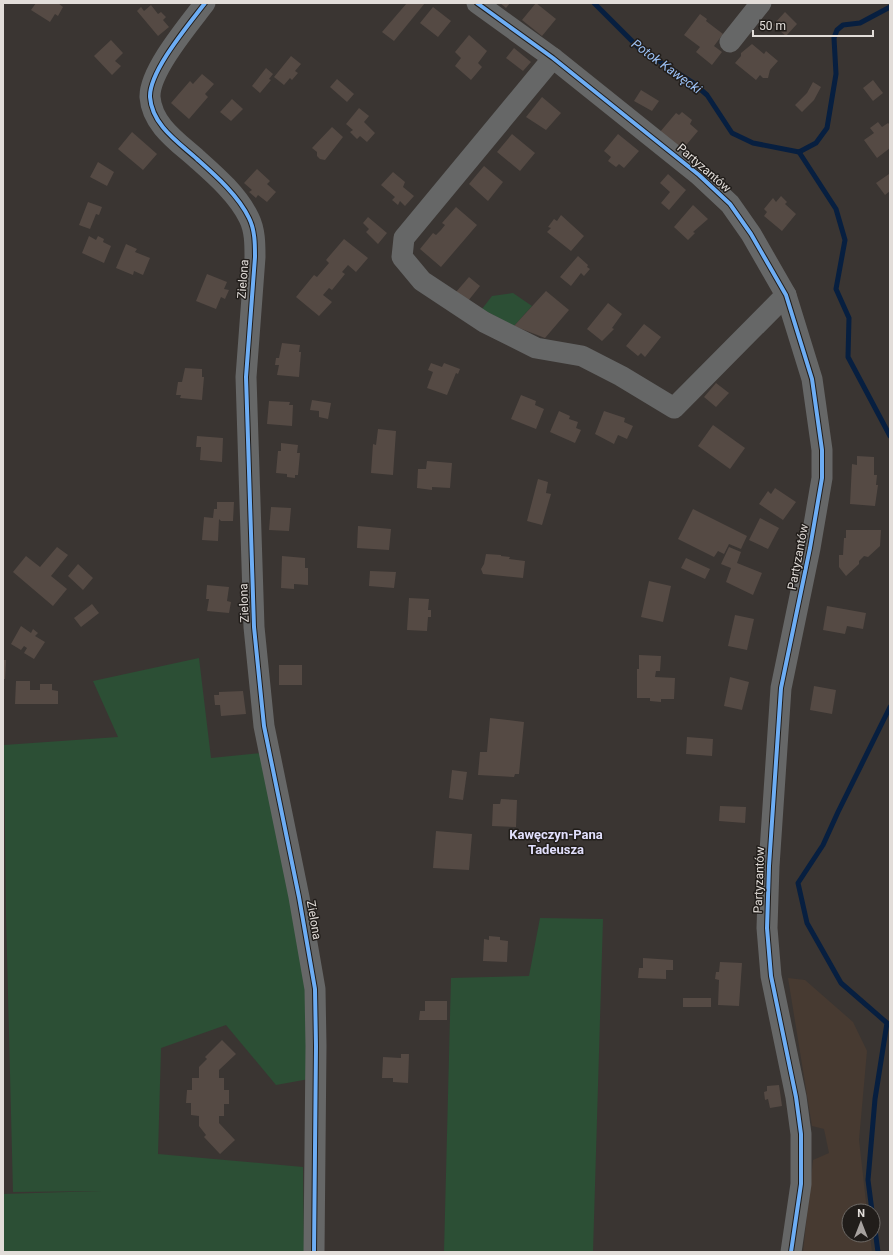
<svg xmlns="http://www.w3.org/2000/svg" width="893" height="1255" font-family="Roboto,sans-serif">
<rect width="100%" height="100%" fill="#3a3532"/>
<path fill="#473a31" d="M 788,978 L 805,980 L 853,1022 L 867,1051 L 859,1140 L 867,1211 L 849,1211 L 849,1235 L 870,1235 L 872,1252 L 803,1252 L 813,1160 L 829,1153 L 824,1129 L 812,1126 Z"/>
<g fill="#2c4f35">
<path d="M 513,293 L 532,306 L 514,326 L 482,309 L 492,296 Z"/>
<path d="M 199,658 L 211,758 L 261,753 L 310,981 L 309,1079 L 276,1085 L 226,1025 L 161,1048 L 158,1154 L 303,1167 L 304,1252 L 3,1252 L 3,1194 L 101,1191 L 13,1192 L 6,915 L 4,745 L 118,737 L 93,681 Z"/>
<path d="M 540,918 L 603,919 L 593,1252 L 444,1252 L 451,978 L 529,976 Z"/>
</g>
<g fill="none" stroke-linecap="round" stroke-linejoin="round">
<g stroke="#071f40" stroke-width="5">
<path d="M 594,3 L 640,49 L 692,82 L 707,95 L 732,133 L 753,143 L 799,152 L 816,143 L 827,128 L 836,74 L 834,38 L 837,30 L 843,25 L 860,23 L 890,7"/>
<path d="M 799,152 L 836,209 L 845,240 L 836,289 L 849,318 L 848,357 L 890,436"/>
<path d="M 872,1211 L 868,1180 L 875,1099 L 887,1023 L 841,983 L 807,923 L 798,883 L 823,845 L 838,812 L 890,707"/>
<path d="M 873,1215 L 878,1252"/>
</g>
</g>
<g fill="#554a44">
<path d="M 36,3 L 58,3 L 63,7 L 58,16 L 55,14 L 50,22 L 31,10 Z"/>
<path d="M 407,3 L 425,3 L 394,41 L 382,32 Z"/>
<path d="M 500,3 L 510,3 L 506,8 Z"/>
<path d="M 536,3 L 556,19 L 542,36 L 522,20 Z"/>
<path d="M 151,5 L 158,14 L 161,12 L 166,17 L 163,20 L 169,27 L 158,36 L 137,11 L 141,7 L 144,11 Z"/>
<path d="M 433,7 L 451,21 L 438,37 L 420,23 Z"/>
<path d="M 785,12 L 797,24 L 786,36 L 773,25 Z"/>
<path d="M 700,14 L 707,19 L 706,21 L 723,34 L 714,46 L 722,52 L 712,65 L 696,52 L 700,47 L 684,35 Z"/>
<path d="M 469,35 L 487,51 L 478,63 L 482,67 L 471,80 L 455,66 L 461,58 L 455,52 Z"/>
<path d="M 111,40 L 123,53 L 115,61 L 121,66 L 112,75 L 94,56 Z"/>
<path d="M 752,44 L 764,54 L 766,51 L 778,61 L 770,70 L 768,78 L 763,78 L 760,75 L 756,80 L 735,63 L 741,56 L 741,53 Z"/>
<path d="M 514,48 L 531,62 L 523,71 L 506,58 Z"/>
<path d="M 291,56 L 301,64 L 295,71 L 298,73 L 292,80 L 290,78 L 284,85 L 274,77 Z"/>
<path d="M 266,68 L 273,74 L 269,79 L 271,80 L 260,93 L 252,86 Z"/>
<path d="M 202,74 L 214,84 L 205,94 L 208,97 L 189,119 L 171,103 L 190,81 L 193,84 Z"/>
<path d="M 337,79 L 354,94 L 347,102 L 330,87 Z"/>
<path d="M 873,80 L 883,93 L 873,101 L 863,88 Z"/>
<path d="M 813,82 L 821,87 L 814,100 L 802,112 L 795,105 L 807,93 Z"/>
<path d="M 641,90 L 659,101 L 652,111 L 634,101 Z"/>
<path d="M 542,97 L 561,113 L 546,130 L 526,117 Z"/>
<path d="M 232,99 L 243,109 L 231,121 L 220,112 Z"/>
<path d="M 359,108 L 369,116 L 364,122 L 375,133 L 367,142 L 360,136 L 357,139 L 350,132 L 353,130 L 346,124 Z"/>
<path d="M 682,112 L 692,120 L 690,124 L 698,131 L 682,150 L 660,132 L 676,113 L 679,115 Z"/>
<path d="M 878,122 L 882,127 L 888,123 L 890,125 L 890,148 L 877,158 L 864,140 L 874,133 L 870,128 Z"/>
<path d="M 332,127 L 343,137 L 325,160 L 320,159 L 317,156 L 317,152 L 312,148 Z"/>
<path d="M 132,132 L 157,154 L 143,170 L 118,149 Z"/>
<path d="M 512,134 L 535,153 L 520,171 L 497,152 Z"/>
<path d="M 618,134 L 639,151 L 624,168 L 619,164 L 616,167 L 608,161 L 611,157 L 604,151 Z"/>
<path d="M 98,162 L 114,172 L 107,186 L 90,177 Z"/>
<path d="M 484,166 L 503,182 L 488,201 L 469,184 Z"/>
<path d="M 257,169 L 270,181 L 267,184 L 276,192 L 267,202 L 258,195 L 256,198 L 249,192 L 252,190 L 244,183 Z"/>
<path d="M 393,172 L 405,182 L 403,187 L 414,196 L 405,206 L 400,201 L 398,205 L 392,200 L 395,197 L 381,185 Z"/>
<path d="M 668,174 L 686,190 L 669,210 L 661,203 L 670,192 L 660,183 Z"/>
<path d="M 889,174 L 890,191 L 885,195 L 876,183 Z"/>
<path d="M 781,196 L 787,202 L 785,204 L 796,214 L 782,231 L 764,216 L 767,212 L 764,209 L 773,198 L 776,202 Z"/>
<path d="M 88,202 L 102,207 L 99,215 L 96,214 L 90,229 L 79,225 Z"/>
<path d="M 693,205 L 708,219 L 693,232 L 695,233 L 688,240 L 674,227 Z"/>
<path d="M 456,207 L 477,225 L 441,267 L 420,249 L 433,233 L 436,235 L 441,230 L 445,225 L 442,223 Z"/>
<path d="M 561,215 L 584,236 L 571,251 L 547,232 L 551,228 L 548,227 L 554,219 L 557,221 Z"/>
<path d="M 368,217 L 387,233 L 378,244 L 366,232 L 369,229 L 363,223 Z"/>
<path d="M 89,236 L 96,240 L 98,236 L 104,239 L 103,242 L 111,246 L 104,263 L 82,253 Z"/>
<path d="M 344,239 L 368,258 L 356,272 L 348,265 L 342,272 L 345,274 L 332,290 L 329,288 L 323,295 L 332,302 L 319,316 L 296,297 L 314,275 L 317,277 L 329,263 L 326,260 Z"/>
<path d="M 126,244 L 137,249 L 135,252 L 150,258 L 143,275 L 134,271 L 133,275 L 116,268 Z"/>
<path d="M 578,256 L 588,265 L 587,267 L 590,269 L 584,276 L 581,273 L 571,286 L 560,277 Z"/>
<path d="M 207,274 L 227,282 L 224,289 L 229,290 L 225,299 L 221,297 L 216,309 L 196,301 Z"/>
<path d="M 469,277 L 480,286 L 468,301 L 456,292 Z"/>
<path d="M 546,291 L 569,310 L 545,338 L 514,326 Z"/>
<path d="M 608,303 L 622,314 L 612,328 L 614,329 L 602,341 L 587,329 Z"/>
<path d="M 644,324 L 661,337 L 645,357 L 641,353 L 638,356 L 626,346 Z"/>
<path d="M 282,343 L 300,345 L 299,352 L 301,352 L 299,377 L 277,375 L 279,365 L 275,365 L 276,358 L 279,358 Z"/>
<path d="M 431,363 L 442,367 L 444,363 L 460,369 L 458,374 L 456,373 L 447,395 L 427,388 L 433,372 L 428,370 Z"/>
<path d="M 185,368 L 202,369 L 202,377 L 204,377 L 202,400 L 180,398 L 181,395 L 176,395 L 178,382 L 182,382 Z"/>
<path d="M 716,383 L 729,393 L 716,407 L 704,397 Z"/>
<path d="M 521,395 L 536,401 L 535,405 L 544,409 L 536,429 L 511,419 Z"/>
<path d="M 312,400 L 331,403 L 328,419 L 319,417 L 319,411 L 310,410 Z"/>
<path d="M 269,401 L 290,402 L 289,405 L 293,405 L 292,426 L 267,424 Z"/>
<path d="M 559,411 L 570,416 L 569,419 L 578,422 L 576,428 L 581,430 L 575,443 L 550,432 Z"/>
<path d="M 604,411 L 625,418 L 624,422 L 633,426 L 627,439 L 618,435 L 614,444 L 595,434 Z"/>
<path d="M 713,425 L 745,448 L 730,469 L 698,446 Z"/>
<path d="M 378,429 L 396,431 L 393,475 L 371,473 L 373,444 L 376,445 Z"/>
<path d="M 197,436 L 223,438 L 222,462 L 200,460 L 201,447 L 196,447 Z"/>
<path d="M 281,443 L 298,445 L 297,453 L 300,453 L 298,475 L 295,475 L 295,478 L 287,477 L 287,474 L 276,473 L 278,451 L 281,451 Z"/>
<path d="M 857,456 L 874,457 L 874,475 L 877,475 L 876,485 L 878,485 L 875,506 L 850,504 L 852,464 L 857,465 Z"/>
<path d="M 427,461 L 452,463 L 450,488 L 432,487 L 432,490 L 417,488 L 418,469 L 426,469 Z"/>
<path d="M 538,479 L 548,482 L 546,493 L 551,494 L 542,525 L 527,521 Z"/>
<path d="M 775,488 L 796,502 L 783,520 L 759,504 L 768,491 L 771,494 Z"/>
<path d="M 217,502 L 234,502 L 233,521 L 221,521 L 219,519 L 218,541 L 202,540 L 204,517 L 213,518 L 214,509 L 217,509 Z"/>
<path d="M 271,507 L 291,508 L 289,531 L 269,530 Z"/>
<path d="M 693,509 L 747,536 L 741,549 L 729,544 L 724,554 L 718,551 L 714,557 L 678,539 Z"/>
<path d="M 760,518 L 779,528 L 768,549 L 749,540 Z"/>
<path d="M 358,526 L 391,529 L 389,550 L 357,548 Z"/>
<path d="M 846,530 L 881,530 L 880,546 L 868,557 L 864,556 L 859,561 L 859,564 L 846,576 L 839,567 L 839,555 L 843,555 L 844,538 L 846,538 Z"/>
<path d="M 57,547 L 68,555 L 51,576 L 67,589 L 53,606 L 13,572 L 26,556 L 40,567 Z"/>
<path d="M 729,547 L 741,552 L 737,563 L 762,573 L 753,595 L 726,582 L 731,568 L 721,564 Z"/>
<path d="M 486,554 L 501,555 L 501,556 L 510,557 L 509,559 L 525,561 L 523,578 L 483,574 L 481,569 L 484,564 Z"/>
<path d="M 282,556 L 305,558 L 305,568 L 308,568 L 308,585 L 294,584 L 294,589 L 281,588 Z"/>
<path d="M 686,558 L 710,569 L 705,579 L 681,568 Z"/>
<path d="M 78,564 L 93,578 L 83,590 L 68,576 Z"/>
<path d="M 370,571 L 396,572 L 394,588 L 369,586 Z"/>
<path d="M 649,581 L 671,586 L 663,622 L 641,617 Z"/>
<path d="M 207,585 L 229,587 L 227,601 L 231,602 L 229,613 L 207,611 L 209,599 L 206,599 Z"/>
<path d="M 409,598 L 429,599 L 428,610 L 431,610 L 431,617 L 428,617 L 427,631 L 407,630 Z"/>
<path d="M 92,604 L 99,613 L 81,627 L 74,618 Z"/>
<path d="M 827,606 L 866,613 L 863,629 L 847,626 L 845,634 L 823,630 Z"/>
<path d="M 735,615 L 754,619 L 747,650 L 728,646 Z"/>
<path d="M 21,626 L 31,633 L 33,629 L 38,633 L 35,636 L 45,642 L 34,659 L 24,653 L 27,648 L 24,646 L 21,650 L 11,644 Z"/>
<path d="M 639,655 L 661,656 L 660,671 L 656,671 L 655,677 L 675,678 L 674,699 L 661,699 L 661,702 L 650,701 L 650,698 L 637,698 L 637,669 L 639,669 Z"/>
<path d="M 3,660 L 6,660 L 5,679 L 3,679 Z"/>
<rect x="279" y="665" width="23" height="20"/>
<path d="M 730,677 L 749,682 L 742,710 L 724,706 Z"/>
<path d="M 16,681 L 30,681 L 30,690 L 40,690 L 40,684 L 52,684 L 52,690 L 58,691 L 58,704 L 15,704 Z"/>
<path d="M 814,686 L 836,690 L 832,714 L 810,710 Z"/>
<path d="M 243,691 L 246,714 L 221,716 L 220,705 L 215,705 L 214,695 L 219,695 L 219,692 Z"/>
<path d="M 490,718 L 524,722 L 519,774 L 515,774 L 514,777 L 478,775 L 480,752 L 487,752 Z"/>
<path d="M 687,737 L 713,739 L 712,756 L 686,754 Z"/>
<path d="M 452,770 L 467,772 L 463,800 L 449,798 Z"/>
<path d="M 501,799 L 517,800 L 516,827 L 492,826 L 493,804 L 500,804 Z"/>
<path d="M 720,806 L 746,807 L 745,823 L 719,821 Z"/>
<path d="M 436,831 L 472,834 L 469,870 L 433,868 Z"/>
<path d="M 489,936 L 500,937 L 500,940 L 508,941 L 507,962 L 483,961 L 484,939 L 489,940 Z"/>
<path d="M 643,958 L 673,960 L 673,970 L 666,970 L 666,979 L 638,978 L 639,968 L 643,968 Z"/>
<path d="M 720,962 L 742,963 L 739,1006 L 718,1005 L 719,980 L 715,979 L 716,972 L 719,972 Z"/>
<rect x="683" y="998" width="28" height="9"/>
<path d="M 425,1001 L 447,1001 L 447,1020 L 419,1020 L 420,1011 L 425,1011 Z"/>
<path d="M 222,1040 L 236,1054 L 219,1070 L 219,1078 L 224,1078 L 224,1090 L 229,1090 L 229,1104 L 224,1104 L 224,1116 L 219,1116 L 219,1123 L 235,1140 L 220,1154 L 204,1137 L 206,1135 L 199,1126 L 199,1116 L 191,1115 L 191,1103 L 186,1103 L 187,1090 L 192,1090 L 192,1078 L 199,1078 L 199,1067 L 207,1059 L 205,1057 Z"/>
<path d="M 401,1054 L 409,1054 L 408,1083 L 393,1082 L 393,1078 L 382,1078 L 383,1057 L 401,1058 Z"/>
<path d="M 779,1085 L 782,1106 L 770,1108 L 768,1099 L 765,1100 L 764,1092 L 767,1091 L 767,1086 Z"/>
</g>
<g fill="none" stroke-linecap="round" stroke-linejoin="round">
<g stroke="#666767" stroke-width="21">
<path d="M 205,3 C 190,23 149,71 150,97 C 152,125 178,142 197,159 C 215,175 238,195 249,218 C 255,230 255,244 255,257 L 246,377 L 254,627 L 264,726 L 299,897 L 315,989 L 316,1046 L 314,1252"/>
<path d="M 477,3 L 553,58 L 699,175 L 730,204 L 751,234 L 786,295 L 812,379 L 822,450 L 822,478 L 810,548 L 781,688 L 769,866 L 767,928 L 771,976 L 796,1097 L 801,1134 L 801,1184 L 791,1252"/>
<path d="M 730,42 L 761,3"/>
<path d="M 553,58 L 404,238 L 402,257 L 422,281 L 484,322 L 536,348 L 582,356 L 621,376 L 674,408 L 786,295"/>
</g>
<g stroke="#211d1a" stroke-width="6">
<g id="cycleway">
<path d="M 205,3 C 190,23 149,71 150,97 C 152,125 178,142 197,159 C 215,175 238,195 249,218 C 255,230 255,244 255,257 L 246,377 L 254,627 L 264,726 L 299,897 L 315,989 L 316,1046 L 314,1252"/>
<path d="M 477,3 L 553,58 L 699,175 L 730,204 L 751,234 L 786,295 L 812,379 L 822,450 L 822,478 L 810,548 L 781,688 L 769,866 L 767,928 L 771,976 L 796,1097 L 801,1134 L 801,1184 L 791,1252"/>
</g>
</g>
<use href="#cycleway" stroke="#6dadf4" stroke-width="4"/>
</g>
<g text-anchor="middle" stroke-width="3" stroke-linejoin="round" paint-order="stroke">
<g font-size="12" fill="#e2ddd9" stroke="#211d1a">
<text transform="translate(704 168) rotate(41)" y="4">Partyzantów</text>
<text transform="translate(243 279) rotate(-86)" y="4">Zielona</text>
<text transform="translate(798 557) rotate(-79)" y="4">Partyzantów</text>
<text transform="translate(244 603) rotate(-92)" y="4">Zielona</text>
<text transform="translate(759 880) rotate(-88)" y="4">Partyzantów</text>
<text transform="translate(314 920) rotate(80)" y="4">Zielona</text>
</g>
<g font-size="13" font-style="italic" fill="#9bc1f6" stroke="#211d1a">
<text transform="translate(667 66) rotate(36)" y="5">Potok Kawęcki</text>
</g>
<g font-size="13" font-weight="bold" fill="#e1dffc" stroke="#211d1a">
<text x="556" y="839">Kawęczyn-Pana<tspan x="556" dy="15">Tadeusza</tspan></text>
</g>
</g>
<rect width="893" height="1255" fill="none" stroke="#e2ddd9" stroke-width="8"/>
<g transform="translate(861 1223)"><circle r="19" fill="#211d1a" stroke="#6e6a66"/>
<path d="M0-3L7 15L0 10L-7 15Z" fill="#a7a29f"/>
<text y="-6" font-size="11" font-weight="bold" text-anchor="middle" fill="#e2ddd9">N</text>
</g>
<path d="M753 30v6h120v-6" fill="none" stroke="#e2ddd9" stroke-width="2"/>
<text x="759" y="30" font-size="12" fill="#e2ddd9" stroke="#211d1a" stroke-width="3" paint-order="stroke">50 m</text>
</svg>
